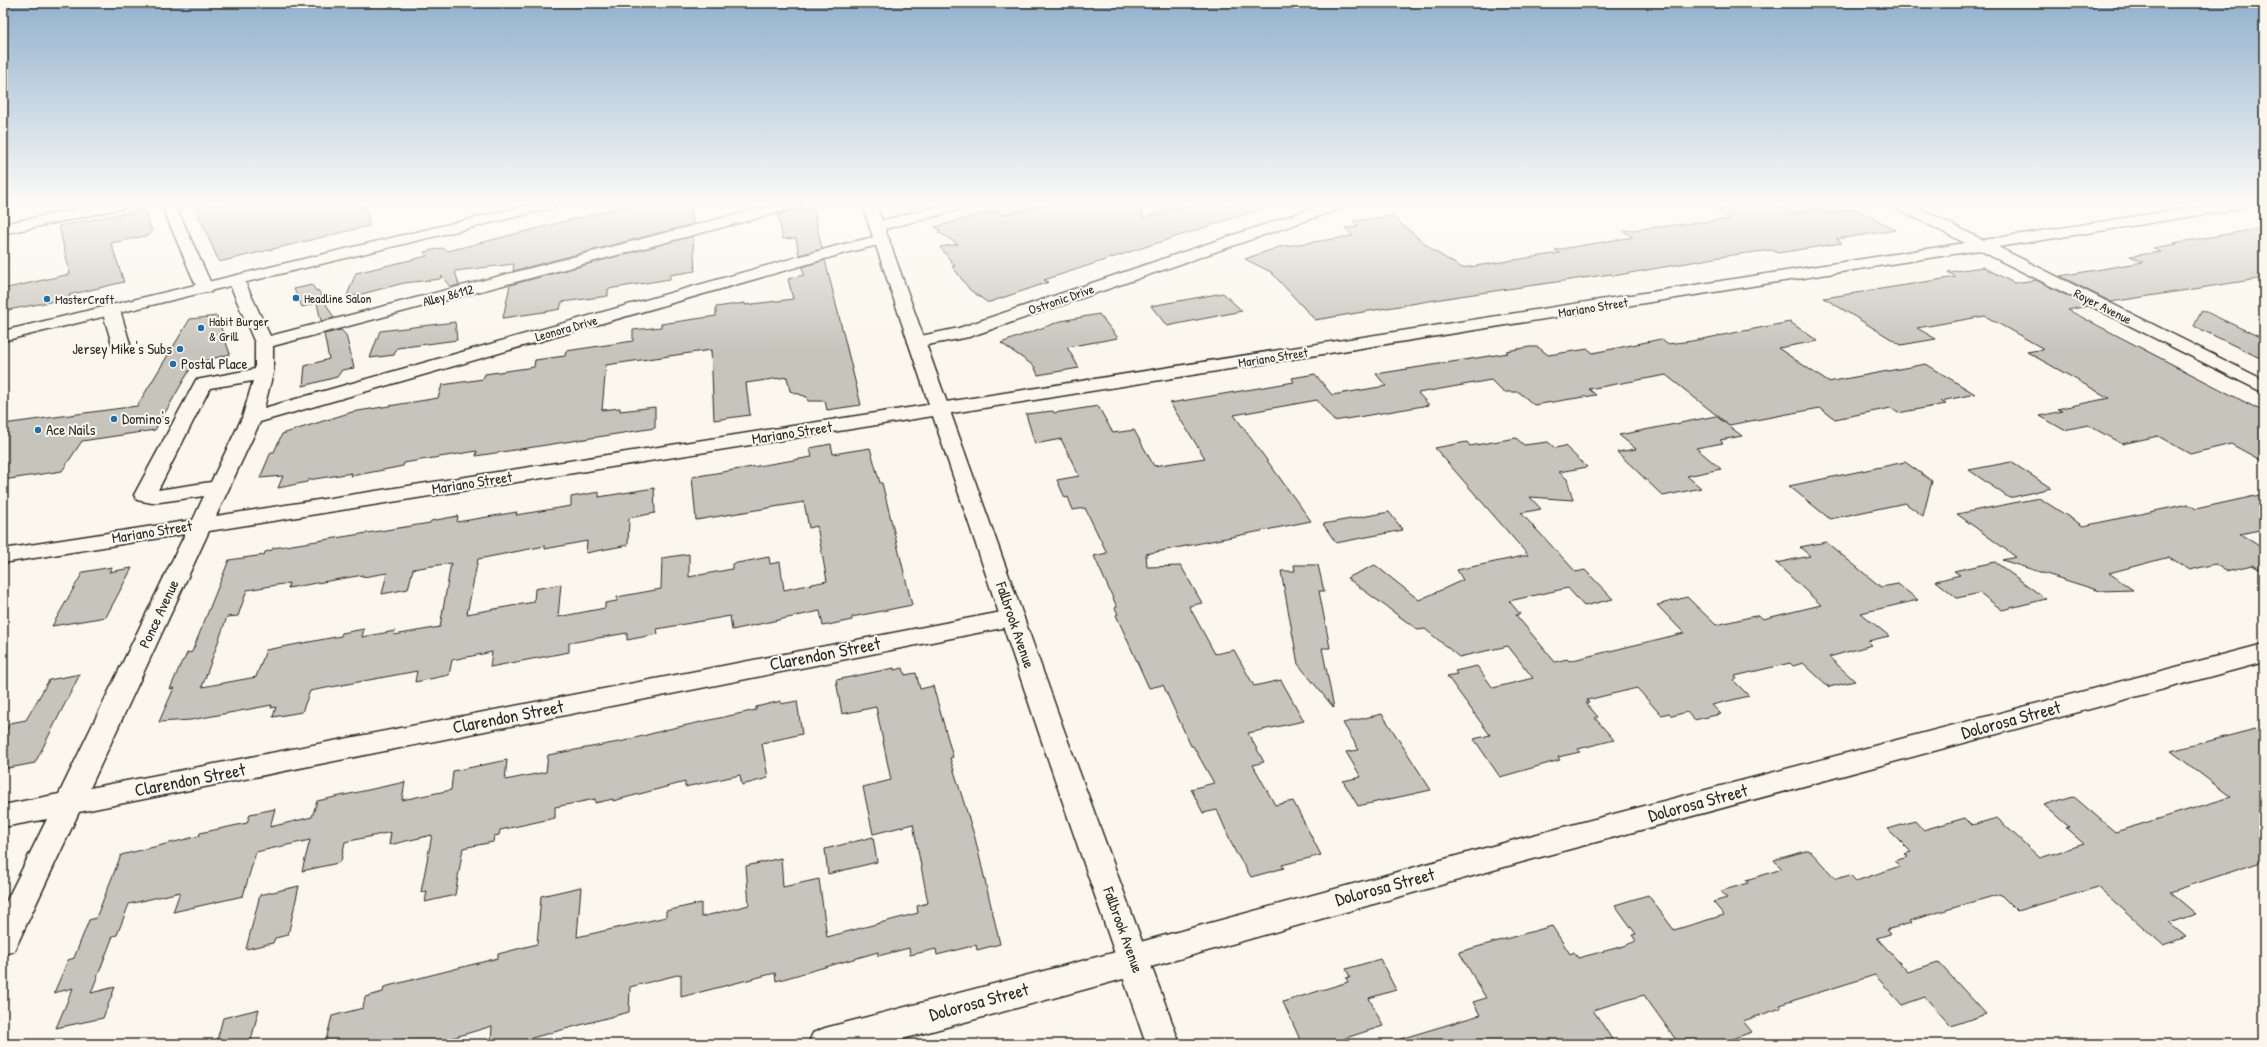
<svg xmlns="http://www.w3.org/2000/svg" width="2267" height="1047" font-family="'Patrick Hand',sans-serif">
<rect width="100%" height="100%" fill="#fbf7ec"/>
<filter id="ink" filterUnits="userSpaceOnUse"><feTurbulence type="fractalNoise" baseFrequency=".025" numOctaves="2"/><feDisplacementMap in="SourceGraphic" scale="8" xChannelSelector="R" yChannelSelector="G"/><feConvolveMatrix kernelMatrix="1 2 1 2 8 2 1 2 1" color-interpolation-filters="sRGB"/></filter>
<g filter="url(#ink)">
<g fill="#c7c4bc" stroke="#2b2b2b" fill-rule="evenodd">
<path d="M 194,204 L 366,204 L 369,226 L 219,262 Z"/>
<path d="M 634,204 L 691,204 L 693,224 L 513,271 L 514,264 L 455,271 L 459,285 L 450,287 L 442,276 L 440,279 L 404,283 L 346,298 L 356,273 L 427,256 L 424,252 L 442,248 L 448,251 Z"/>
<path d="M 1045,204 L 1141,204 L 1143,218 L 1188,204 L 1260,204 L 1261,209 L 1044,280 L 1049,282 L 990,302 L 987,302 L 970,290 L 952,266 L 955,266 L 940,247 L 958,244 L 938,232 L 941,231 L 935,227 L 995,210 L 1003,215 Z"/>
<path d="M 1747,204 L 1776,204 L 1791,213 L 1819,209 L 1828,213 L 1856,209 L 1896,230 L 1836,239 L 1842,243 L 1778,253 L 1772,250 L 1732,255 L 1613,276 L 1611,274 L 1453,297 L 1315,320 L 1271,272 L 1245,259 L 1279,247 L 1353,236 L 1345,228 L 1357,227 L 1356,225 L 1358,225 L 1353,221 L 1392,216 L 1434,251 L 1462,268 L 1560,253 L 1555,250 L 1633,237 L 1623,231 L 1730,219 L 1717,211 L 1721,210 L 1718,208 Z"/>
<path d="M 813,208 L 822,249 L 799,255 L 796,238 L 783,239 L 778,214 Z"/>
<path d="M 141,210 L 142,212 L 145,212 L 152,232 L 150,233 L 150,235 L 111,243 L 124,282 L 69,295 L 70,298 L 3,311 L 3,289 L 70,274 L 59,226 Z"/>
<path d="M 2264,228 L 2264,278 L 2111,302 L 2060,276 L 2143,262 L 2130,256 L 2161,252 L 2153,248 L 2177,244 L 2174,243 Z"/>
<path d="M 693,236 L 695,271 L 670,275 L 670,279 L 608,289 L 608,296 L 562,302 L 560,309 L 550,311 L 503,318 L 510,285 Z"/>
<path d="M 825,260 L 861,405 L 827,410 L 825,401 L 808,401 L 807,397 L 790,391 L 787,377 L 746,383 L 750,415 L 714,420 L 711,350 L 606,365 L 602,410 L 620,408 L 620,411 L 655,407 L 655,428 L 476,456 L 477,451 L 421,460 L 404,463 L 403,466 L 378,471 L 351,476 L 352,473 L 308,480 L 307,482 L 278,488 L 283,476 L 260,478 L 271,452 L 274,452 L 282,434 L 352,412 L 438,398 L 442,385 L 483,379 L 485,374 L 534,367 L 535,360 L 565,356 L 566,351 L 633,341 L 633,330 L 661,327 L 661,324 L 716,316 L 716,307 L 745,303 L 745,305 L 793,299 L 788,279 L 804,275 L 802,267 Z"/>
<path d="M 1983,267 L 2014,283 L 2036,280 L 2088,306 L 2068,310 L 2264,412 L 2264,462 L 2231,444 L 2190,454 L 2158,436 L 2122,444 L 2088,425 L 2064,430 L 2040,416 L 2062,411 L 2057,409 L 2109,398 L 2027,352 L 2044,349 L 1985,316 L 1917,328 L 1936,339 L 1901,345 L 1824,298 L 1956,277 L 1948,272 Z"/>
<path d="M 312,285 L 316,291 L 318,290 L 334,318 L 321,321 L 317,303 L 302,307 L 294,289 Z"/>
<path d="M 1223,293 L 1242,311 L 1167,326 L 1151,306 Z"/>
<path d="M 2202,310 L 2264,339 L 2264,360 L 2194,326 Z"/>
<path d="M 1099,314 L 1118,338 L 1067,347 L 1079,368 L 1038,375 L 1034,366 L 1001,343 L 1061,321 Z"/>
<path d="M 217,316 L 230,354 L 193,364 L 155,430 L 82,441 L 62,471 L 3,480 L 3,424 L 137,406 L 190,319 Z"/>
<path d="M 455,322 L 457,340 L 397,348 L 394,355 L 370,358 L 380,331 Z"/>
<path d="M 1790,322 L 1818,341 L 1778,348 L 1828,382 L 1926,364 L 1975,394 L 1941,401 L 1946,404 L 1898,413 L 1891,408 L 1835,419 L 1820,408 L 1729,425 L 1666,375 L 1589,389 L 1596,395 L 1534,405 L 1519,392 L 1503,392 L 1491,380 L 1418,393 L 1429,405 L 1334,421 L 1317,400 L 1234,415 L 1311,521 L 1146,554 L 1147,567 L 1181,566 L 1202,603 L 1189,606 L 1215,654 L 1234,650 L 1254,686 L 1281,680 L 1304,721 L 1248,733 L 1264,762 L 1253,765 L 1275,805 L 1293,801 L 1321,855 L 1282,865 L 1284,868 L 1251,877 L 1235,851 L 1217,810 L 1203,813 L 1191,789 L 1214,783 L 1193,746 L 1191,746 L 1163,685 L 1149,688 L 1116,615 L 1118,614 L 1115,608 L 1117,607 L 1094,556 L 1107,553 L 1085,508 L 1073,510 L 1068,497 L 1065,498 L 1057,480 L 1079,476 L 1061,439 L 1035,444 L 1026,414 L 1053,411 L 1054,413 L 1098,406 L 1113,433 L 1134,430 L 1154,466 L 1205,458 L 1170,403 L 1294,382 L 1292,378 L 1315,374 L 1332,395 L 1386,386 L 1376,374 L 1508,353 L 1506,351 L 1530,347 L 1538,347 L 1548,355 L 1588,349 L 1593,353 L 1661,339 L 1667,344 L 1692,341 Z"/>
<path d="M 341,330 L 346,335 L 354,368 L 342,370 L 337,377 L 303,386 L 305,366 L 329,359 L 324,334 Z"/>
<path d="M 1716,416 L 1742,436 L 1720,440 L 1723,443 L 1696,448 L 1721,469 L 1687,476 L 1701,488 L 1663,496 L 1617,452 L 1636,449 L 1619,435 Z"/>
<path d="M 1516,438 L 1524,445 L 1548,442 L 1555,448 L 1565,446 L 1587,467 L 1559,472 L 1567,479 L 1573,500 L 1530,497 L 1541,509 L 1521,513 L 1576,572 L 1585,570 L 1613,599 L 1584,606 L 1568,588 L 1509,601 L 1520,614 L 1516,615 L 1555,662 L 1567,659 L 1569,661 L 1684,633 L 1657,605 L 1687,597 L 1716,625 L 1759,615 L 1763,619 L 1821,605 L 1776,563 L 1810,556 L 1800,547 L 1826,542 L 1881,587 L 1898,584 L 1918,600 L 1861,613 L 1889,636 L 1868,641 L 1872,645 L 1829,657 L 1855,681 L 1829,687 L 1803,663 L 1793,666 L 1790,663 L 1735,676 L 1737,679 L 1733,680 L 1749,696 L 1712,705 L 1721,714 L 1694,720 L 1687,712 L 1672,716 L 1669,713 L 1661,715 L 1637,688 L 1587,700 L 1589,703 L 1586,703 L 1598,717 L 1595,718 L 1614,740 L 1578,749 L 1580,752 L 1558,757 L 1560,760 L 1500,777 L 1474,739 L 1490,735 L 1447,676 L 1457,674 L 1455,671 L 1477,666 L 1493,688 L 1533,678 L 1508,646 L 1459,657 L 1425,629 L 1418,630 L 1347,578 L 1375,565 L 1419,600 L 1463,580 L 1457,570 L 1528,555 L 1435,448 L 1467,442 L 1470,446 Z"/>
<path d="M 831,444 L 833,454 L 870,448 L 880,483 L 882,483 L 912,605 L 852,617 L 852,620 L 823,626 L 820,611 L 732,630 L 730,616 L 657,629 L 658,634 L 627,640 L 627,633 L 569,643 L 569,652 L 490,667 L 492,652 L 452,660 L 449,675 L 415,682 L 417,671 L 310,691 L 302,712 L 273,717 L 276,707 L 271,708 L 272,705 L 191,720 L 159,722 L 174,688 L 170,689 L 182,661 L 184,660 L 187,653 L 192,652 L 229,560 L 264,555 L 265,552 L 272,550 L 273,548 L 430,523 L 431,521 L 458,516 L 457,522 L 517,512 L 516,515 L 571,506 L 571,497 L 599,492 L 599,497 L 654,488 L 655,513 L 629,518 L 628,545 L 586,553 L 587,541 L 545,549 L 545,546 L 478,559 L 467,614 L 534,602 L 535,589 L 561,584 L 558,617 L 605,608 L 605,603 L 617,601 L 617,597 L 661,589 L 662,558 L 689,554 L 689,577 L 732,569 L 732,564 L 769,557 L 770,564 L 780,562 L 784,590 L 827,581 L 817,526 L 809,528 L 804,502 L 696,520 L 692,477 L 812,457 L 810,448 ZM 451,563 L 440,627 L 394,635 L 395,631 L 362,637 L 364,629 L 342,633 L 341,636 L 266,650 L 256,677 L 202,687 L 227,617 L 238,616 L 247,590 L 289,583 L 288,588 L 363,575 L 363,577 L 387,573 L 382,594 L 408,589 L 413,569 Z"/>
<path d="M 1905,462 L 1932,481 L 1923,516 L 1905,503 L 1830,519 L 1789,486 Z"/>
<path d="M 2011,462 L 2051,488 L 2009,498 L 1969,470 Z"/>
<path d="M 2264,494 L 2264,529 L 2240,534 L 2264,549 L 2264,572 L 2252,565 L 2226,571 L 2215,564 L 2190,570 L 2169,557 L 2109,573 L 2133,590 L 2100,591 L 2002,560 L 2016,557 L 1957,514 L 2039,498 L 2083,526 L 2188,504 L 2196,509 Z"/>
<path d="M 1389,512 L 1403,530 L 1336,543 L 1323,524 Z"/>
<path d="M 1995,562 L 2046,599 L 2002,610 L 1980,593 L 1957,598 L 1936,581 L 1960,575 L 1954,571 Z"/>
<path d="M 1294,565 L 1318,565 L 1324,591 L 1319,591 L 1330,648 L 1322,648 L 1334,708 L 1298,664 L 1281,571 L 1295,571 Z"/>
<path d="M 112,567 L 109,572 L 132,568 L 106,617 L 52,626 L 83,572 Z"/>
<path d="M 894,668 L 894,670 L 903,668 L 905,675 L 916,673 L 920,689 L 933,686 L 953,757 L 950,758 L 975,838 L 1000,944 L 977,950 L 976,945 L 937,955 L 936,949 L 910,955 L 909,948 L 878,956 L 878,952 L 776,981 L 775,973 L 681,997 L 681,974 L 630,987 L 629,1012 L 509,1044 L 491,1044 L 492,1026 L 442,1041 L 442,1044 L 325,1044 L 332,1016 L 363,1008 L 365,997 L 383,992 L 384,987 L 498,958 L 498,954 L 537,944 L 541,896 L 581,887 L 577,937 L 666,917 L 666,911 L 701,903 L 701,917 L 749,905 L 746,866 L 781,858 L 783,887 L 819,879 L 827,937 L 918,913 L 917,906 L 928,903 L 913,824 L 873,834 L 863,787 L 891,780 L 876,707 L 842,714 L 836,680 Z"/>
<path d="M 80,674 L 35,763 L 3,769 L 3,736 L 10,723 L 26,720 L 49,680 Z"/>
<path d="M 781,701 L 781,704 L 797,701 L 802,734 L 762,743 L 768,778 L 742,785 L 740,775 L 685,787 L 685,782 L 613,801 L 613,799 L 595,803 L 595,799 L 555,807 L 555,818 L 500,830 L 499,835 L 494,836 L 493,842 L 463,848 L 455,895 L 425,902 L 427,891 L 421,892 L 432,835 L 389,845 L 391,832 L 345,842 L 341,861 L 338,863 L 302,871 L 310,840 L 256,852 L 243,896 L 173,912 L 180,892 L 129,904 L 117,935 L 113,936 L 91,993 L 115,987 L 103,1018 L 56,1028 L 73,988 L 54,993 L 68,960 L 74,958 L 89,920 L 96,918 L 121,855 L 199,836 L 200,833 L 247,823 L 250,814 L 275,809 L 270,827 L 312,817 L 317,801 L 405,782 L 402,800 L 451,790 L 453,771 L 507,760 L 505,780 L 546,772 L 548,755 L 624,741 L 669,729 L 756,710 L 756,707 Z"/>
<path d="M 1382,714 L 1431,790 L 1358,806 L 1343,781 L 1361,777 L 1346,752 L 1359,750 L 1343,723 Z"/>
<path d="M 2255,729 L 2264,735 L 2264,861 L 2170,892 L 2196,914 L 2169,923 L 2186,937 L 2163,945 L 2098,887 L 2017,911 L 2000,894 L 1909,921 L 1911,923 L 1886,930 L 1890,934 L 1877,938 L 1908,972 L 1938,962 L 1986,1014 L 1951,1026 L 1925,997 L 1902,1005 L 1875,975 L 1779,1005 L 1781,1008 L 1743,1021 L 1752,1032 L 1717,1044 L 1679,1044 L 1644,995 L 1593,1010 L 1615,1044 L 1401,1044 L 1400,1039 L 1480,1015 L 1473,1002 L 1486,998 L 1459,952 L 1552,926 L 1570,954 L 1574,952 L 1578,958 L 1624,946 L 1636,941 L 1632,935 L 1636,934 L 1615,905 L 1648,895 L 1674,930 L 1724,915 L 1713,902 L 1727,898 L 1721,891 L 1748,883 L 1746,880 L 1782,869 L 1774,860 L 1809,850 L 1836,879 L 1850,875 L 1856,881 L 1900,866 L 1894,861 L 1908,857 L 1905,854 L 1911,852 L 1888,829 L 1915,821 L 1923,830 L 1965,818 L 1972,825 L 1997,818 L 2040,858 L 2084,844 L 2066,828 L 2069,827 L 2044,805 L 2073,796 L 2115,832 L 2231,797 L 2171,751 Z"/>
<path d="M 873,837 L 877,862 L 828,874 L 825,849 Z"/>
<path d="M 299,886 L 288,935 L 275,938 L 273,943 L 246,949 L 260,895 Z"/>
<path d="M 1380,959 L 1396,990 L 1369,998 L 1383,1026 L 1327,1044 L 1302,1044 L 1283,1002 L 1348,982 L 1346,978 L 1350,977 L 1346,969 Z"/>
<path d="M 259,1009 L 250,1044 L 216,1044 L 223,1018 Z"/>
</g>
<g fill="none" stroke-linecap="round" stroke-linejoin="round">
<g stroke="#2b2b2b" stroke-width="3">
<g id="minor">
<path d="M 101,204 L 130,204 L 123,208 L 3,234 L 3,224 Z"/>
<path d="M 161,204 L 175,204 L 213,288 L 211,292 L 199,292 L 197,288 Z"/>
<path d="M 776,204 L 801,204 L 799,207 L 273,346 L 273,373 L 264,408 L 840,245 L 882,235 L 887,237 L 890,240 L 887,243 L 849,252 L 260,422 L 216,516 L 1965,243 L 1894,207 L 1892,204 L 1911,204 L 1983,240 L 2215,204 L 2251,204 L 2244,208 L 1998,247 L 2264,380 L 2264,393 L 1979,250 L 209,531 L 90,788 L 1012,610 L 1021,612 L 1024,618 L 1021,624 L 1012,626 L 79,812 L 14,951 L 3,955 L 3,908 L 47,819 L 3,827 L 3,805 L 59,794 L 185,534 L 3,563 L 3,549 L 193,520 L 204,496 L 152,503 L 137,500 L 134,495 L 196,380 L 255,369 L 255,343 L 228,280 L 230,277 L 242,277 L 244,280 L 270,336 ZM 253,381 L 242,418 L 211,482 L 158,490 L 210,388 Z"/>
<path d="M 947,204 L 972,204 L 970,207 L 877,231 L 872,229 L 869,226 L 872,223 Z"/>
<path d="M 1325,204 L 1347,204 L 1345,207 L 969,337 L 917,347 L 911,346 L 908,342 L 911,338 L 959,328 Z"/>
<path d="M 111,305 L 117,306 L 120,310 L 130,344 L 127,348 L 115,348 L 112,344 L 102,310 L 105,306 Z"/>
<path d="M 2264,644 L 2264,662 L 1522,862 L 1147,968 L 1145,972 L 1134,976 L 884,1044 L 808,1044 L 813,1033 L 825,1028 L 1120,951 L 1122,948 L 1133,944 L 1522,838 Z"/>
</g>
</g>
<g stroke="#2b2b2b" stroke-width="3">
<g id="major">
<path d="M 533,204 L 559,204 L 552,208 L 3,341 L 3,331 Z"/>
<path d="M 862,204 L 876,204 L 1065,733 L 1180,1044 L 1146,1044 L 1039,733 Z"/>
</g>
</g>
<use href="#minor" fill="#fbf7ec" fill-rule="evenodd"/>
<use href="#major" fill="#fbf7ec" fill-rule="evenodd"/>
</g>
</g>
<linearGradient id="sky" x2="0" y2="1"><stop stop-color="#92b2ce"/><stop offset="0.58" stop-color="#fdfbf6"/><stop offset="1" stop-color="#fdfbf6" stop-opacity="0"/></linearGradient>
<rect width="2267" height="351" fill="url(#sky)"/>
<g fill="#1f6fb2" stroke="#fbf7ec" stroke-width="1.5">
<circle cx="296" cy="298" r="4"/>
<circle cx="47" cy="299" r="4"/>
<circle cx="201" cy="328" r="4"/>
<circle cx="180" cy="349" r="4"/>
<circle cx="173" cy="364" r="4"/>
<circle cx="114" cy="419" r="4"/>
<circle cx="38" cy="430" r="4"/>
</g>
<g text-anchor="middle" stroke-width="4" stroke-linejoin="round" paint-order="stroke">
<g font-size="13" fill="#2b2b2b" stroke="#fbf7ec">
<text transform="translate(448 295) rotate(-15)" y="5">Alley 86112</text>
<text transform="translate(1061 299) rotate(-19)" y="5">Ostronic Drive</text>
<text transform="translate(2103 306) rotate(27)" y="5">Royer Avenue</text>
<text transform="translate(1593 307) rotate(-9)" y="5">Mariano Street</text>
<text transform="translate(566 328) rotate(-16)" y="5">Leonora Drive</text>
<text transform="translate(1273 357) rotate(-9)" y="5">Mariano Street</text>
</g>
<g font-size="13" fill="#2b2b2b" stroke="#fbf7ec" text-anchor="start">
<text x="304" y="303">Headline Salon</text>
<text x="55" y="304">MasterCraft</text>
<text x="209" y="326">Habit Burger<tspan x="209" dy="15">&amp; Grill</tspan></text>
</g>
<g font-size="15" fill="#2b2b2b" stroke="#fbf7ec" text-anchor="start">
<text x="172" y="354" text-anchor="end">Jersey Mike's Subs</text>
<text x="181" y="369">Postal Place</text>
<text x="122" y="424">Domino's</text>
<text x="46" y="435">Ace Nails</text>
</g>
<g font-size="15" fill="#2b2b2b" stroke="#fbf7ec">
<text transform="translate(792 433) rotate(-9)" y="5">Mariano Street</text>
<text transform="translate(472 483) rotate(-9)" y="5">Mariano Street</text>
<text transform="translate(152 532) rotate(-9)" y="5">Mariano Street</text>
<text transform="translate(159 614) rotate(-65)" y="5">Ponce Avenue</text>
<text transform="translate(1015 625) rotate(71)" y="5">Fallbrook Avenue</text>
<text transform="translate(1123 930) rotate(70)" y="5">Fallbrook Avenue</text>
</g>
<g font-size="18" fill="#2b2b2b" stroke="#fbf7ec">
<text transform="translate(825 654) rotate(-11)" y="6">Clarendon Street</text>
<text transform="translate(508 717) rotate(-11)" y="6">Clarendon Street</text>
<text transform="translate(2011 720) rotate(-15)" y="6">Dolorosa Street</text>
<text transform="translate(190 780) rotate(-11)" y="6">Clarendon Street</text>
<text transform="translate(1698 803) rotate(-15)" y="6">Dolorosa Street</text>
<text transform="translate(1385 887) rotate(-15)" y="6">Dolorosa Street</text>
<text transform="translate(979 1002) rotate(-15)" y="6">Dolorosa Street</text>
</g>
</g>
<rect width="2267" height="1047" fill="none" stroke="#fbf7ec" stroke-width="16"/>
<rect x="8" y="8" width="2251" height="1031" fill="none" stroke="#2b2b2b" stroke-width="1.5" filter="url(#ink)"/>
</svg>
